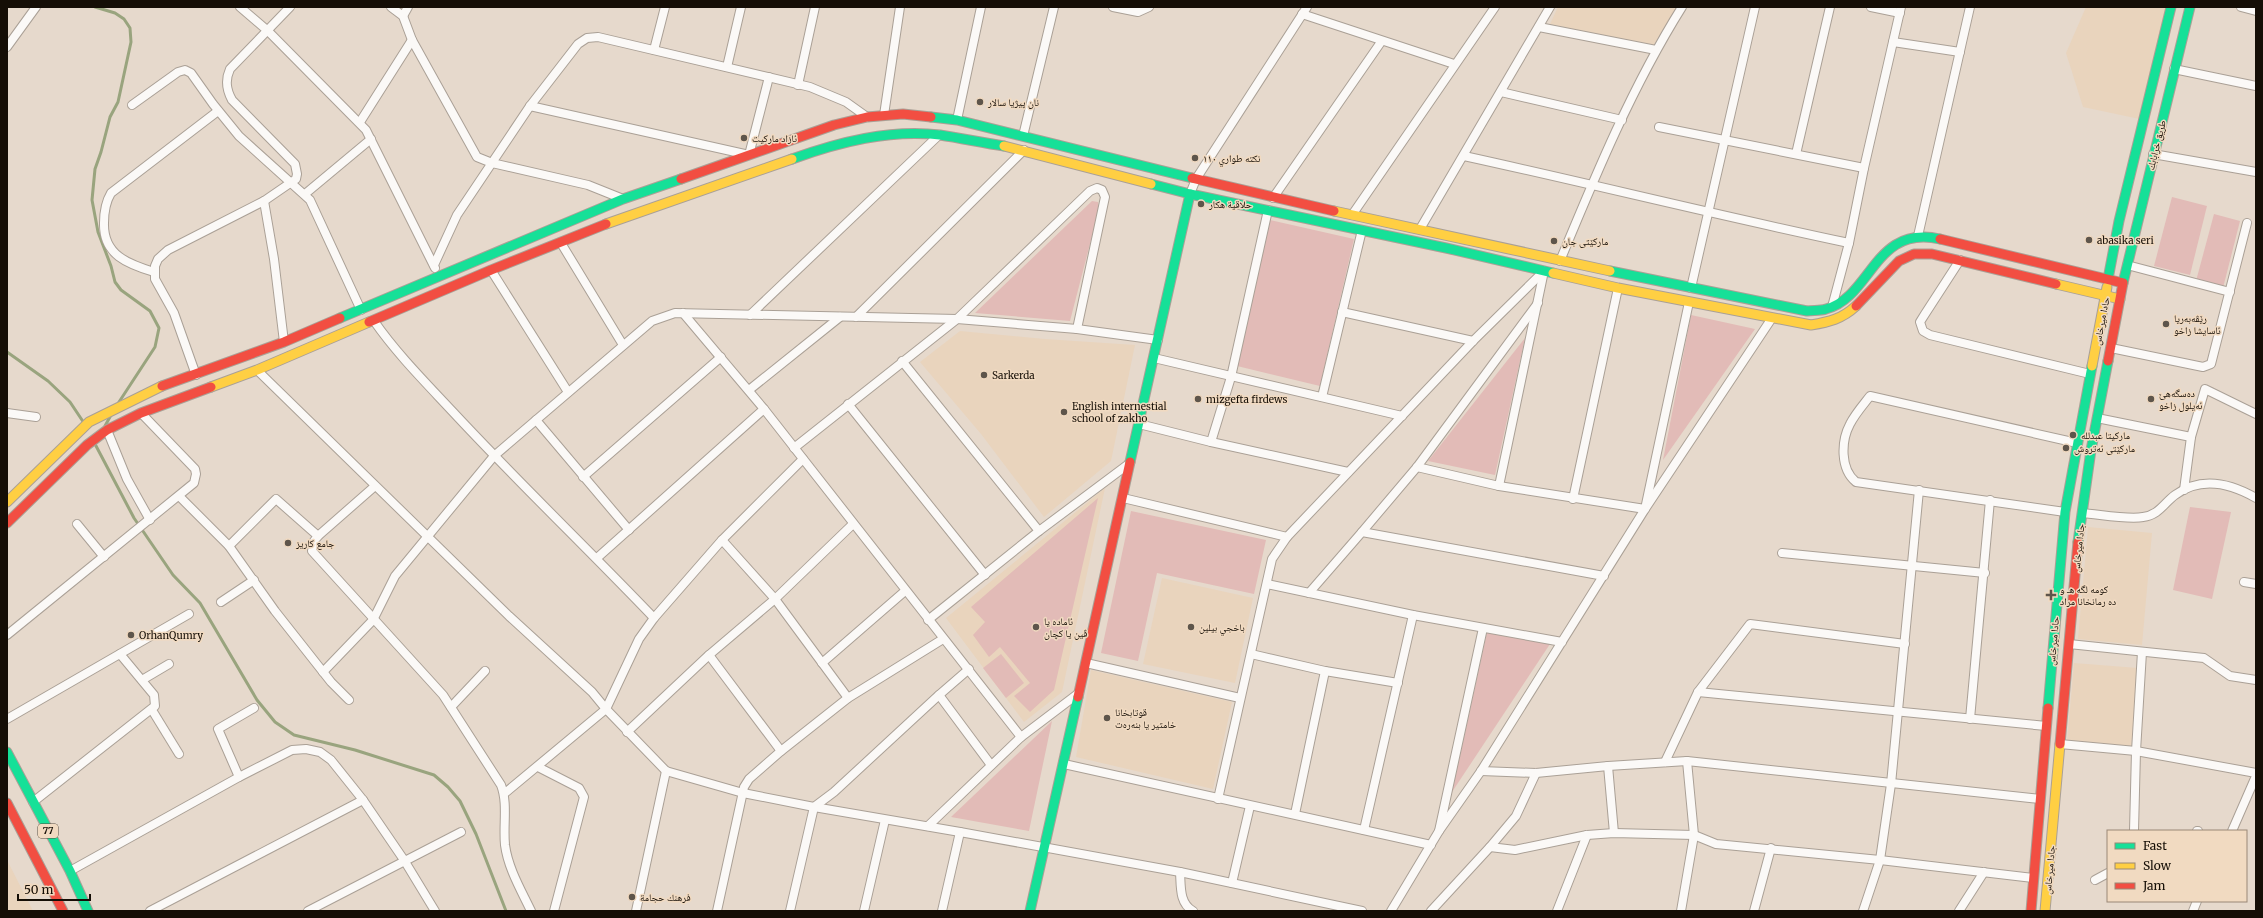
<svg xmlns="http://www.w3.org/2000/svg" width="2263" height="918" font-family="Merriweather,'Noto Naskh Arabic',serif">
<rect width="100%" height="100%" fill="#e6d9cc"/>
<g fill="#e9d4bd">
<path d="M 1558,7 L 1677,7 L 1653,46 L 1550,24 Z"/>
<path d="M 2086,7 L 2176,7 L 2149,121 L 2083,107 L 2066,53 Z"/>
<path d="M 960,331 L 1045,339 L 1135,345 L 1111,461 L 1044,517 L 981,434 L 920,362 Z"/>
<path d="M 1105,488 L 1062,692 L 1024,722 L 946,618 Z"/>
<path d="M 2088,527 L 2152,533 L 2142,645 L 2078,639 Z"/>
<path d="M 1162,578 L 1253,598 L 1235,683 L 1143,664 Z"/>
<path d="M 2074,663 L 2138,668 L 2131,748 L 2067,743 Z"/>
<path d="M 1091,670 L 1232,702 L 1213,789 L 1076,757 Z"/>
<path d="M 7,860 L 33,911 L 7,911 Z"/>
</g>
<g fill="#e2bbb7">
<path d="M 2172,197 L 2207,206 L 2190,275 L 2154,266 Z"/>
<path d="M 1092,201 L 1098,202 L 1099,209 L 1070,321 L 975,313 Z"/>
<path d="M 2214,214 L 2240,221 L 2223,288 L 2196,281 Z"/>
<path d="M 1270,220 L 1354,239 L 1320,386 L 1237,366 Z"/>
<path d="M 1691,315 L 1755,329 L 1663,460 Z"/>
<path d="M 1525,338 L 1495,475 L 1428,461 Z"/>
<path d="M 1098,498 L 1054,690 L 1030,712 L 1014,696 L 1030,683 L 1000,647 L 989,657 L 973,635 L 985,622 L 971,607 Z"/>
<path d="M 2190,507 L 2231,512 L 2212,599 L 2173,590 Z"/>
<path d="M 1131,511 L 1266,540 L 1254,594 L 1157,573 L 1138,661 L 1101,653 Z"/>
<path d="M 1487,632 L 1550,644 L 1452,792 Z"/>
<path d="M 1001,654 L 1024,683 L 1006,698 L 983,668 Z"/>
<path d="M 1052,721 L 1029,831 L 951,817 Z"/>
</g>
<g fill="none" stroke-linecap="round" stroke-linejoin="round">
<g stroke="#99a47e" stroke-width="3">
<path d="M 95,7 L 115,13 L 124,19 L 130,28 L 131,42 L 118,102 L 110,117 L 101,152 L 95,169 L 92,200 L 98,232 L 111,266 L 115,282 L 121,290 L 150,311 L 159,328 L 155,347 L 119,402"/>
<path d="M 7,352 L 48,381 L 70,402 L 84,423"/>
<path d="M 105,426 L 111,415"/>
<path d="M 95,444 L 134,518 L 173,575 L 200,603 L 257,700 L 275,722 L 294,735 L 355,750 L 434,775 L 448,787 L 460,801 L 476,834 L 506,911"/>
</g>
<g stroke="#aaa096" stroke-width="10">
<g id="street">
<path d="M 240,7 L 268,31 L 366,130 L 435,268"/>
<path d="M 391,7 L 403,16 L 412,40 L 477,157 L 492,163 L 588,185 L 623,199"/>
<path d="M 1113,7 L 1138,12 L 1149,7"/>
<path d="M 1871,7 L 1900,13"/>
<path d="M 2241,7 L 2256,11"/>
<path d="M 1302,14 L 1454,64"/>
<path d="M 403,16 L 408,7"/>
<path d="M 1539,27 L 1656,50"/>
<path d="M 1893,42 L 1960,52"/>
<path d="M 7,47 L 36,7"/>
<path d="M 654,50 L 665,7"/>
<path d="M 727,67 L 741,7"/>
<path d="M 2174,69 L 2256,86"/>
<path d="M 798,85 L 815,7"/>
<path d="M 1501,92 L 1622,120"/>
<path d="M 132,105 L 178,72 L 185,70 L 191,73 L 213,104 L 239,136 L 310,200 L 361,310"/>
<path d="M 530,106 L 749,155 L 769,77"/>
<path d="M 884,115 L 900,7"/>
<path d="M 957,120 L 981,7"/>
<path d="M 360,122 L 412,40"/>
<path d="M 1659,127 L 1864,168"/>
<path d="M 1023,136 L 1054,7"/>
<path d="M 1796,154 L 1830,7"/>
<path d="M 2153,154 L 2256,172"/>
<path d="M 1464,156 C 1592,184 1720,216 1849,243"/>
<path d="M 305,194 L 371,139"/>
<path d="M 1190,194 L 1196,179 L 1307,7"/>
<path d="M 1273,198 L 1381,42"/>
<path d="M 264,201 L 274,259 L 284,342"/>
<path d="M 1352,215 L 1495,7"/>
<path d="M 1420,229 L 1550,7"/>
<path d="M 1918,236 L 1970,7"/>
<path d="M 561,243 L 623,345"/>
<path d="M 1960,260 L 1925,314 L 1920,322 L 1923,331 L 1930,335 L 2090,374"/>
<path d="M 1560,261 C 1596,174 1632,87 1682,7"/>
<path d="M 434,265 L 457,215 L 530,106 L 578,44 L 587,38 L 598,37 L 810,87 L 846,102 L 867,117"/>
<path d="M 2127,265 L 2230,292"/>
<path d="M 491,270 L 568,392"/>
<path d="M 154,272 C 128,264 103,255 104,223 C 104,212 105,203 111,193 L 218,111"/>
<path d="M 1691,288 L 1755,7"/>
<path d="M 1832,307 L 1849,243 L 1864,168 L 1901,7"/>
<path d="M 1342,312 L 1473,341"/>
<path d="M 683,313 L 764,409 L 1021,737"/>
<path d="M 750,315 L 939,135"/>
<path d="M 856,317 L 1024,150"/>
<path d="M 374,321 C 397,354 426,383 453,412 C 519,483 588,549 654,618"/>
<path d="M 2111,348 L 2203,367 L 2211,364 L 2247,223"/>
<path d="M 1154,358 L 1402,416"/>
<path d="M 902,361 L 1039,531"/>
<path d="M 257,370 L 509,616 L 592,692 L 606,709 L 666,771 L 743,793 L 814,807 L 960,832 L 1180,872 L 1362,911"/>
<path d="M 196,375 L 174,313 L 155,279 L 155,266 L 158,259 L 168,250 L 264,201 L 296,179 L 297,174 L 295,164 L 232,100 C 226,89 225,80 230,69 L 290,7"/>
<path d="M 749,390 L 840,317"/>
<path d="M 1322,397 L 1362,230"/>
<path d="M 848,404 L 985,575"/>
<path d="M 7,413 L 36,417"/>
<path d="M 2097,418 L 2191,437"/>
<path d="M 536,420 L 629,530"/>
<path d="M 1139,424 L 1211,442 L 1348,472"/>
<path d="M 107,430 L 127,479 L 150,520"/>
<path d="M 1211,442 L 1231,377 L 1268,210"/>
<path d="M 794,448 L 957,319 L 1090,191 L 1097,188 L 1102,190 L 1105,197 L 1077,329"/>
<path d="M 1417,467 L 1499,486 L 1645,509 L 1689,302"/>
<path d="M 583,477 L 721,357"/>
<path d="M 375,486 L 318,536 L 314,541 L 312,551 L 443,695 L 501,785 C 508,803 503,825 505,845 C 508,868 521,890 531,911"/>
<path d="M 1499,486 L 1544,271"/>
<path d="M 2184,490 L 2191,437 L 2205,389 L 2256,414"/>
<path d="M 179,496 L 229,546 L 275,611 L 331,682 L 349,700"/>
<path d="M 1123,498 L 1287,537 L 1272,559 L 1218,799"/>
<path d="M 1573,499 L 1618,288"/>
<path d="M 2065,512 L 1856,482 C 1840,469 1841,441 1850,424 C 1855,414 1863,405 1870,396 L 2077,443"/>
<path d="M 2082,513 C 2098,514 2128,520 2143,517 C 2159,515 2164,503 2175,495 C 2201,476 2230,483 2256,498"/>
<path d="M 77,524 L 104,557"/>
<path d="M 1362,532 L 1417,467 L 1538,303"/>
<path d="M 1287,537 L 1473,341 L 1544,271"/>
<path d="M 722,540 L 775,599 L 848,698"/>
<path d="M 229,546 L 276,499 L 318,536"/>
<path d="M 1782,553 L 1985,573"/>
<path d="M 597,558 L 764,409"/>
<path d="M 2244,582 L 2256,584"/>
<path d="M 1267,584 L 1413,615 L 1562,642"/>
<path d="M 1309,593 L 1362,532 L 1604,576"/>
<path d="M 221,602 L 254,580"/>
<path d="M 928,620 L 1039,531 L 1130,463"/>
<path d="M 7,635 L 194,483 L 196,474 L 195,469 L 141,413"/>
<path d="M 2069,644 L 2204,658 L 2230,676 L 2256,680"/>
<path d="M 1251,654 L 1325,671 L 1398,683"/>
<path d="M 709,655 L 781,751"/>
<path d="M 822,663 L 905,591"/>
<path d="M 1086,663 L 1240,698"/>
<path d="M 323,672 L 373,620 L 395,576 L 494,456 L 652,321 L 675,313 L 957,319 L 1077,329 L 1158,340"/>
<path d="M 142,680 L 169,664"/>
<path d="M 1698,692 L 2046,726"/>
<path d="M 939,695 L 991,765"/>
<path d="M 451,707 L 485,671"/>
<path d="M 152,710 L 179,754"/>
<path d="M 7,719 L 189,614"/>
<path d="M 1970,719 L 1990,500"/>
<path d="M 627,732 L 709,655 L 775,599 L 853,524"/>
<path d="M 2060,744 L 2136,751 L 2256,773"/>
<path d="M 1665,762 L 1698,692 L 1750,624 L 1905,644"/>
<path d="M 1064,764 L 1431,845"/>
<path d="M 1608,766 L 1614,833"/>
<path d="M 538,767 L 579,788 L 584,797 L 554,911"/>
<path d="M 1481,771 L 1536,773 L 1608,766 L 1687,761 L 2040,799"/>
<path d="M 1536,773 L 1516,816 L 1490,847 L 1515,850 L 1587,835 L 1614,833 L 1694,835 L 1716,844 L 1880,860 L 2033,878"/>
<path d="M 239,777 L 218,729 L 254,708"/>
<path d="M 505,793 L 606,709 L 639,639 L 654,618 L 722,540 L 803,459"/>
<path d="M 33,802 L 155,706 L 154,695 L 120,654"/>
<path d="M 1295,814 L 1325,671"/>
<path d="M 928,826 L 1021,737 L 1079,693"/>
<path d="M 1364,830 L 1413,615"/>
<path d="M 1439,831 L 1481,771 L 1645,509 L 1772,318"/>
<path d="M 2134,831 L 2136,751 L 2142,652"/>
<path d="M 2197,831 L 2198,831"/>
<path d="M 2232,831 L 2256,776"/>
<path d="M 70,871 L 239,777 L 292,750 L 306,749 L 320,752 L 331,760 L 363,800 L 404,860 L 435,911"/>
<path d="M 1180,872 C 1181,886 1179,903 1193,911"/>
<path d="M 2095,880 L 2108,873"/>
<path d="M 1232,883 L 1250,806"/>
<path d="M 150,911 L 363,800"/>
<path d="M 308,911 L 461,832"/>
<path d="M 636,911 L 666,771"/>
<path d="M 717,911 L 744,787 L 749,779 L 781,751 L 848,698 L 943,639"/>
<path d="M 790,911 L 814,807 L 834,792 L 939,695 L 969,669"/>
<path d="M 864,911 L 885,820"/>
<path d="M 942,911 L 960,832"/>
<path d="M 1391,911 L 1439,831 L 1483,628"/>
<path d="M 1431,911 L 1490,847"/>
<path d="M 1557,911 L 1587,835"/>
<path d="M 1681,911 L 1694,835 L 1687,761"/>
<path d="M 1754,911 L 1771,848"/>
<path d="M 1863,911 L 1880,860 L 1891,784 L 1919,490"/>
<path d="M 1959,911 L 1984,872"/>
<path d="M 2193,911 L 2197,901"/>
</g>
</g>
<g stroke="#aaa096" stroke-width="11">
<g id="fast">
<path d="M 931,117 L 957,120 L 1192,178"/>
<path d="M 792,159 C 839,142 890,129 940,135 C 961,138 983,143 1004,146"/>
<path d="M 1151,184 L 1190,194 L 1446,248 L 1553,273"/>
<path d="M 1610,271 L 1807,311 C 1813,310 1820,311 1826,309 C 1872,297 1874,224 1940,239"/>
<path d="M 2108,279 L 2119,221 L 2171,7"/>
<path d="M 2123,283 L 2190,7"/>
<path d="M 340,318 L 623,199 L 681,179"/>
<path d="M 1130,462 L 1190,194"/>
<path d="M 2078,542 L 2091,450 L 2108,361"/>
<path d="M 2048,708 L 2065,512 L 2092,366"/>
<path d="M 7,752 L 70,871 L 88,911"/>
<path d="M 1030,911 L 1078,697"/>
</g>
</g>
<g stroke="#aaa096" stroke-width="11">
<g id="slow">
<path d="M 1004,146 L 1151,184"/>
<path d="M 1334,211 L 1610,271"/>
<path d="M 606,224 L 792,159"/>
<path d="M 1553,273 L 1618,288 L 1811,325 C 1829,322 1842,319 1856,306"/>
<path d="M 2056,284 L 2120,299"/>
<path d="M 2092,366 L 2107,287"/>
<path d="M 211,387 L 257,370 L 369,322"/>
<path d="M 7,502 L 89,422 L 162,386"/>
<path d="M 2045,911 L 2060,744"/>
</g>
</g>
<g stroke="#aaa096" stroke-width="11">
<g id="jam">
<path d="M 1192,178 L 1334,211"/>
<path d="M 681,179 L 834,125 L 867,117 L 903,114 L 931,117"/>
<path d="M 1940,239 L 2123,283 L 2108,361"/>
<path d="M 1856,306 L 1899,261 L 1914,254 L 1932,254 L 2056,284"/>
<path d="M 369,322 L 491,270 L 606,224"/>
<path d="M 162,386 L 284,342 L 340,318"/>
<path d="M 7,523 L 87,445 L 107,430 L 141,413 L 211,387"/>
<path d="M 1078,697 L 1130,462"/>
<path d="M 2060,744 L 2078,542"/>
<path d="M 7,803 L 63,911"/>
<path d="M 2031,911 L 2048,708"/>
</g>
</g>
<use href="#street" stroke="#fbf9f7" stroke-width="8"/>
<use href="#fast" stroke="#16e098" stroke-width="9"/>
<use href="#slow" stroke="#ffcf43" stroke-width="9"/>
<use href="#jam" stroke="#f24e42" stroke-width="9"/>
</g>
<g fill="#5e554b" stroke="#f1dac1" stroke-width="1.5">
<circle cx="980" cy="102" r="4"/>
<circle cx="744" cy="138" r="4"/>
<circle cx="1195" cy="158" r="4"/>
<circle cx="1201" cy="204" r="4"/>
<circle cx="2089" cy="240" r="4"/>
<circle cx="1554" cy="241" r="4"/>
<circle cx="2166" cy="324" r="4"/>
<circle cx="984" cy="375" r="4"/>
<circle cx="1198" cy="399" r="4"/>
<circle cx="2151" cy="399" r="4"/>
<circle cx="1064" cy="412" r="4"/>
<circle cx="2073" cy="435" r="4"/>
<circle cx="2066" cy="448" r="4"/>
<circle cx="288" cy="543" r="4"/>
<path d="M2049 589h4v4h4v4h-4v4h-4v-4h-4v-4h4z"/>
<circle cx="1036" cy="627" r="4"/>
<circle cx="1191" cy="627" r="4"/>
<circle cx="131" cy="635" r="4"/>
<circle cx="1107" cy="718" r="4"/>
<circle cx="632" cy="897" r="4"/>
</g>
<g text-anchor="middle" stroke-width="3" stroke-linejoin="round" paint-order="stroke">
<rect fill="#f1dac1" stroke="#574b3e" stroke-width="1" x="38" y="824" width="20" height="14" rx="3"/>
<g font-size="9" font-weight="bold" fill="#150e06">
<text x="48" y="834">77</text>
</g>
<g font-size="10" fill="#150e06" stroke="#f1dac1" text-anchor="start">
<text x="988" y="106">نان پيژيا سالار</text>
<text x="752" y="142">ئازاد ماركيت</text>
<text x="1203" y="162">نكته طواري ١١٠</text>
<text x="1209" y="208">حلاقية هكار</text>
<text x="2097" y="244">abasika seri</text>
<text x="1562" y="245">مارکێتی جان</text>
<text x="2174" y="322">رێڤه‌به‌ريا<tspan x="2174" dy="12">ئاسايشا زاخو</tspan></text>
<text x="992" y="379">Sarkerda</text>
<text x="2159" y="397">ده‌سگه‌هێ<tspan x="2159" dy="12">ئه‌يلول زاخو</tspan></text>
<text x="1206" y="403">mizgefta firdews</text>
<text x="1072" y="410">English internestial<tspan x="1072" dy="12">school of zakho</tspan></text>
<text x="2081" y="439">ماركيتا عبدلله</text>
<text x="2074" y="452">مارکێتی ئەتروش</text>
<text x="296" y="547">جامع كاريز</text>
<text x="2060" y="593">كومه لگه هـ و<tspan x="2060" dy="12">ده رمانخانا مراد</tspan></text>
<text x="1044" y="625">ئاماده یا<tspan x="1044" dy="12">ڤین یا کچان</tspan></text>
<text x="1199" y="631">باخجي بيلين</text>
<text x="139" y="639">OrhanQumry</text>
<text x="1115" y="716">قوتابخانا<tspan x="1115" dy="12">خامتیر یا بنەرەت</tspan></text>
<text x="640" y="901">فرهنك حجامة</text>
</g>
<g font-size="10" fill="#150e06" stroke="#f1dac1">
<text transform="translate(2156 145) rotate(-76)" y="4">طريق خرابابك</text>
<text transform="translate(2101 321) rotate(-79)" y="4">حادا ميرخاس</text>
<text transform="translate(2078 548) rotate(-84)" y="4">جادا ميرخاس</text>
<text transform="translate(2053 641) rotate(-85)" y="4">حادا ميرخاس</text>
<text transform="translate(2049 870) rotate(-85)" y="4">جادا ميرخاس</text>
</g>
</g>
<rect width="2263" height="918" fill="none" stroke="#150e06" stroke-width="16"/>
<rect x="2107" y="830" width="140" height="72" fill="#f1dac1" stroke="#998876"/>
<rect x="2115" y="843" width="20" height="6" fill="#16e098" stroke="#998876"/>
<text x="2143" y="850" font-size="12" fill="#150e06">Fast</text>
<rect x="2115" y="863" width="20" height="6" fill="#ffcf43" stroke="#998876"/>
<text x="2143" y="870" font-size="12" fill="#150e06">Slow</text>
<rect x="2115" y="883" width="20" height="6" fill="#f24e42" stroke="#998876"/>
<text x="2143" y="890" font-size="12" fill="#150e06">Jam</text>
<path d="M18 894v6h72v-6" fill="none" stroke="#150e06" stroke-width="2"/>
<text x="24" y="894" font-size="12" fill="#150e06" stroke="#f1dac1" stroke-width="3" paint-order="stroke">50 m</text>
</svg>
